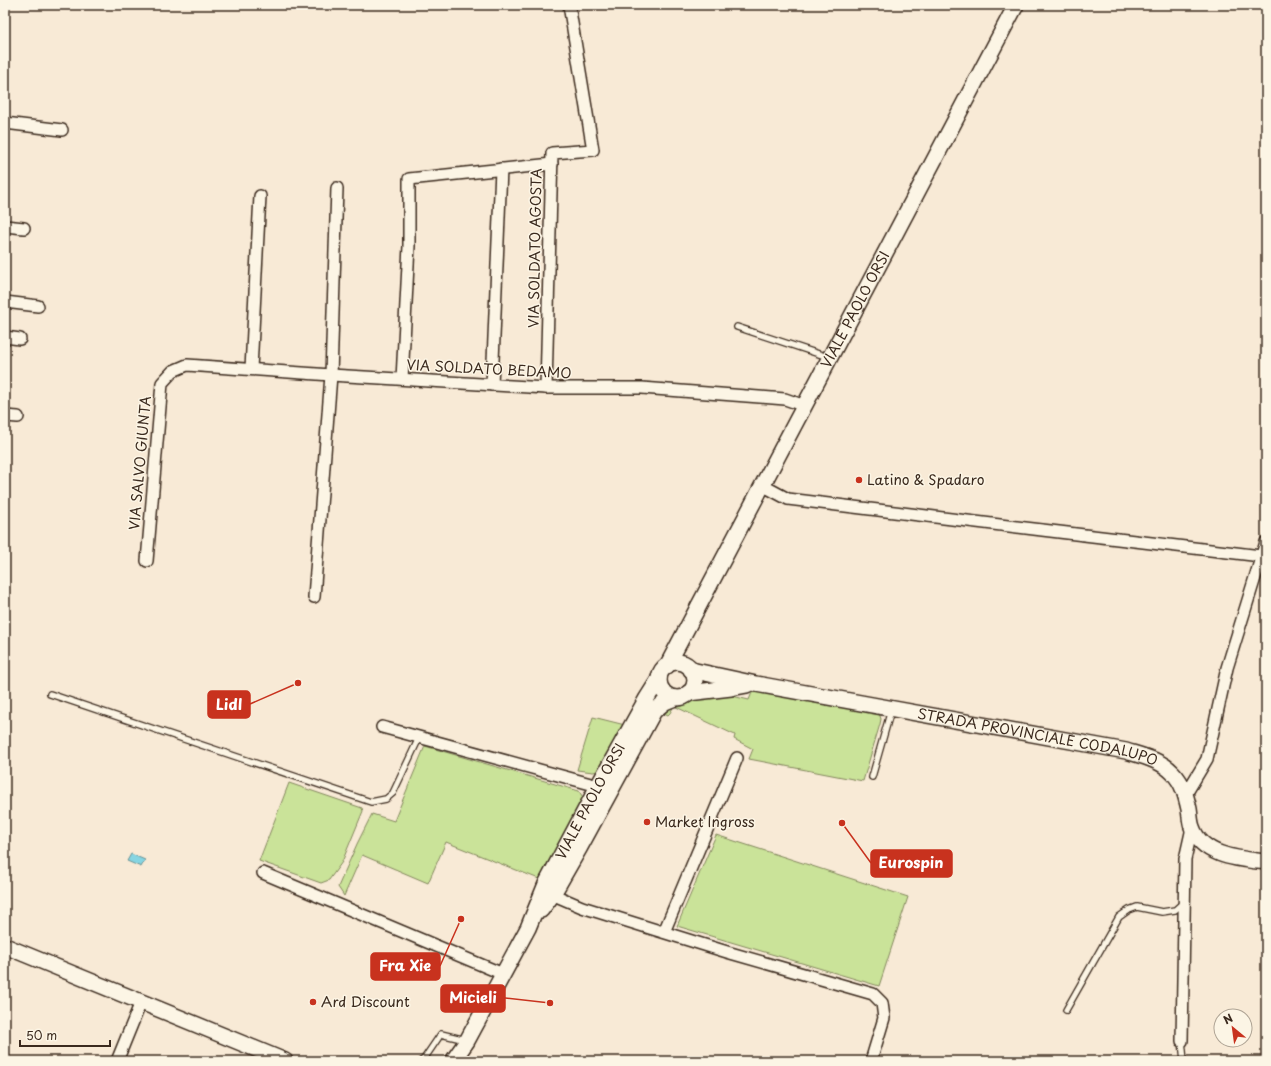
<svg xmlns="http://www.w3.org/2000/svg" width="1271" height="1066" font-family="'Playpen Sans',sans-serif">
<rect width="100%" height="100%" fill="#f8ead6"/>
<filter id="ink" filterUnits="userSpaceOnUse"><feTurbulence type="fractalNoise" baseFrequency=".025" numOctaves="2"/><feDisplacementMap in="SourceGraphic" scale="8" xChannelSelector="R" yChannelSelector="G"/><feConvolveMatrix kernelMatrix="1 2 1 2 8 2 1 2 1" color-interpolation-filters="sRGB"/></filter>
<g filter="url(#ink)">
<g fill="#cae399" stroke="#82865c">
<path d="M 753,690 L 879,713 L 881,719 L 880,724 L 863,781 L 749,759 L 753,749 L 734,739 L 735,735 L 674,706 L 670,713 L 668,715 L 660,711 L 688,699 L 728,695 L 749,700 Z"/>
<path d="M 593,717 L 625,725 L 600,771 L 593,772 L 577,770 Z"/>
<path d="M 425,746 L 579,791 L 584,799 L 544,881 L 446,842 L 428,883 L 362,855 L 344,896 L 338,887 L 357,844 L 372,814 L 394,821 Z"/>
<path d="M 289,783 L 362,808 L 363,811 L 342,862 L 329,880 L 321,883 L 259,861 Z"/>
<path d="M 716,835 L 908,897 L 879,986 L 677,926 Z"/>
</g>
<path fill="#86d5e2" stroke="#689194" d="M 131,854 L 145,860 L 141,867 L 127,861 Z"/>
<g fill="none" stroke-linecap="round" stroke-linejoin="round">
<g stroke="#3b2a1e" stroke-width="8">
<g id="lane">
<path d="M 737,327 L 828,357"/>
<path d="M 50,694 L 371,802 L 386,799 L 393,793 L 419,738"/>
<path d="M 872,777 L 891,710"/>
<path d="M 1066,1010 L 1119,917 L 1129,910 L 1137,907 L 1162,912 L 1175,910 L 1184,902"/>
<path d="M 1182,1041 L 1184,1061"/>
<path d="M 421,1061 L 424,1059 L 441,1034 L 466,1040"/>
</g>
</g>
<g stroke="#3b2a1e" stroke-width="14">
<g id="street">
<path d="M 5,123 L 62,130"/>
<path d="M 5,226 L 24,228"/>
<path d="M 5,302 L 38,306"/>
<path d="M 5,337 L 20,339"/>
<path d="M 251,369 L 260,196"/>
<path d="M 402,379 L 409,246 L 409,179 L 552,164"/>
<path d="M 492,385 L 501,169"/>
<path d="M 546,388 L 552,153 L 593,150 L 569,5"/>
<path d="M 5,416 L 18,417"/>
<path d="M 762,485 L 788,499 C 946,518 1103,538 1261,556"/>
<path d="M 147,561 L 162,383 L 173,371 L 187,365 L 331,375 L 546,388 L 642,388 L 785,399 L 805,406"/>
<path d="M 314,597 L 331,375 L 337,188"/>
<path d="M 382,727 L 598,786"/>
<path d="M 1186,794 L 1207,759 L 1227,668 L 1266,542"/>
<path d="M 263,873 L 503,974"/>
<path d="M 547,892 L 582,907 L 727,952 L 873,994 L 882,1003 L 884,1018 L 871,1061"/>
<path d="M 664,932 L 737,758"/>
<path d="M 1182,1041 L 1185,859 L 1192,828"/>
<path d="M 117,1061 L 141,1002"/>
</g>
</g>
<g stroke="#3b2a1e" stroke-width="18">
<g id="secondary">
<circle cx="677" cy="680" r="18"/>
<path id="s1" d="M 667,666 L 1016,5"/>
<path id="s2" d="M 691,670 L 756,684 L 1126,751 C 1142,756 1161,760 1173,773 C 1183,783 1186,796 1189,809 C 1190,815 1190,822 1192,827 C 1202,857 1240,859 1266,862"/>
<path d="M 688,693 L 731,688 L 747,685"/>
<path d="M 541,910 L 553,894 L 580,847 L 654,711 L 665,702 L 675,698"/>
<path d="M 5,946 L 285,1061"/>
<path id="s3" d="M 453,1061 L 467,1041 L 528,928 L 546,884 L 598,786 L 647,698 L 659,679"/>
</g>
</g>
<use href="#lane" stroke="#fcf5e5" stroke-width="5.5"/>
<use href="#street" stroke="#fcf5e5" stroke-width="11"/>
<use href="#secondary" stroke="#fcf5e5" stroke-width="15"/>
</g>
</g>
<g fill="#c8321e" stroke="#fcf5e5" stroke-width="1.5">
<circle cx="859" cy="480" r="4"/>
<circle cx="647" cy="822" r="4"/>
<circle cx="313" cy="1002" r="4"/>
</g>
<g text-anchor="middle" stroke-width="3" stroke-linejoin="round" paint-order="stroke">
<g font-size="14" fill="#3b2a1e" stroke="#fcf5e5">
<text transform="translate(535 248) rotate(-89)" y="5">VIA SOLDATO AGOSTA</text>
<text dy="5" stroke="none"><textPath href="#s1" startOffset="403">VIALE PAOLO ORSI</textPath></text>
<text transform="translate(489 369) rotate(3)" y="5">VIA SOLDATO BEDAMO</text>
<text transform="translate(140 463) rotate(-85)" y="5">VIA SALVO GIUNTA</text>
<text dy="5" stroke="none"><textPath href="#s2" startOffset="353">STRADA PROVINCIALE CODALUPO</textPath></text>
<text dy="5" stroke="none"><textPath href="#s3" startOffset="294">VIALE PAOLO ORSI</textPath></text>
</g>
<g font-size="14" fill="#3b2a1e" stroke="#fcf5e5" text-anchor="start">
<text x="867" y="485">Latino &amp; Spadaro</text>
<text x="655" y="827">Market Ingross</text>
<text x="321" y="1007">Ard Discount</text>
</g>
</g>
<path fill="none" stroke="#c8321e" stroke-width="1.5" d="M298 683L250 704M842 823L871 863M461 919L440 966M550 1003L505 998"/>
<g fill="#c8321e" stroke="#fcf5e5" stroke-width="1.5">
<circle cx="298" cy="683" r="4"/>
<circle cx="842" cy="823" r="4"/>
<circle cx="461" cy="919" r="4"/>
<circle cx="550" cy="1003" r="4"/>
</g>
<g fill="#c8321e" stroke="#c8321e" stroke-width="1.5">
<rect x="208" y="691" width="42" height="27" rx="4"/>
<rect x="871" y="850" width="81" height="27" rx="4"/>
<rect x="371" y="953" width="69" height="27" rx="4"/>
<rect x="441" y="985" width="64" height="27" rx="4"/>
</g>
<g font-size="15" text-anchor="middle" font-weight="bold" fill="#fff">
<text x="229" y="710">Lidl</text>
<text x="911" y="868">Eurospin</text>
<text x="405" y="971">Fra Xie</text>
<text x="473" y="1003">Micieli</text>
</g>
<rect width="1271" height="1066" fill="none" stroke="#fcf5e5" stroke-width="20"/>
<rect x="10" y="10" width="1251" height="1046" fill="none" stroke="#3b2a1e" stroke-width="1.5" filter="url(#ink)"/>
<g transform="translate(1233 1028) rotate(331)"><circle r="19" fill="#fcf5e5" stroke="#afa495"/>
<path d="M0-3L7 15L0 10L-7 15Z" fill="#c8321e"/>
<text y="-6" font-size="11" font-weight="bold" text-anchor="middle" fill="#3b2a1e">N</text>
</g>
<path d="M20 1040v6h90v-6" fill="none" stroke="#3b2a1e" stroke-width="2"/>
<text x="26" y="1040" font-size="12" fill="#3b2a1e" stroke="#fcf5e5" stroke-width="3" paint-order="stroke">50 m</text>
</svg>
